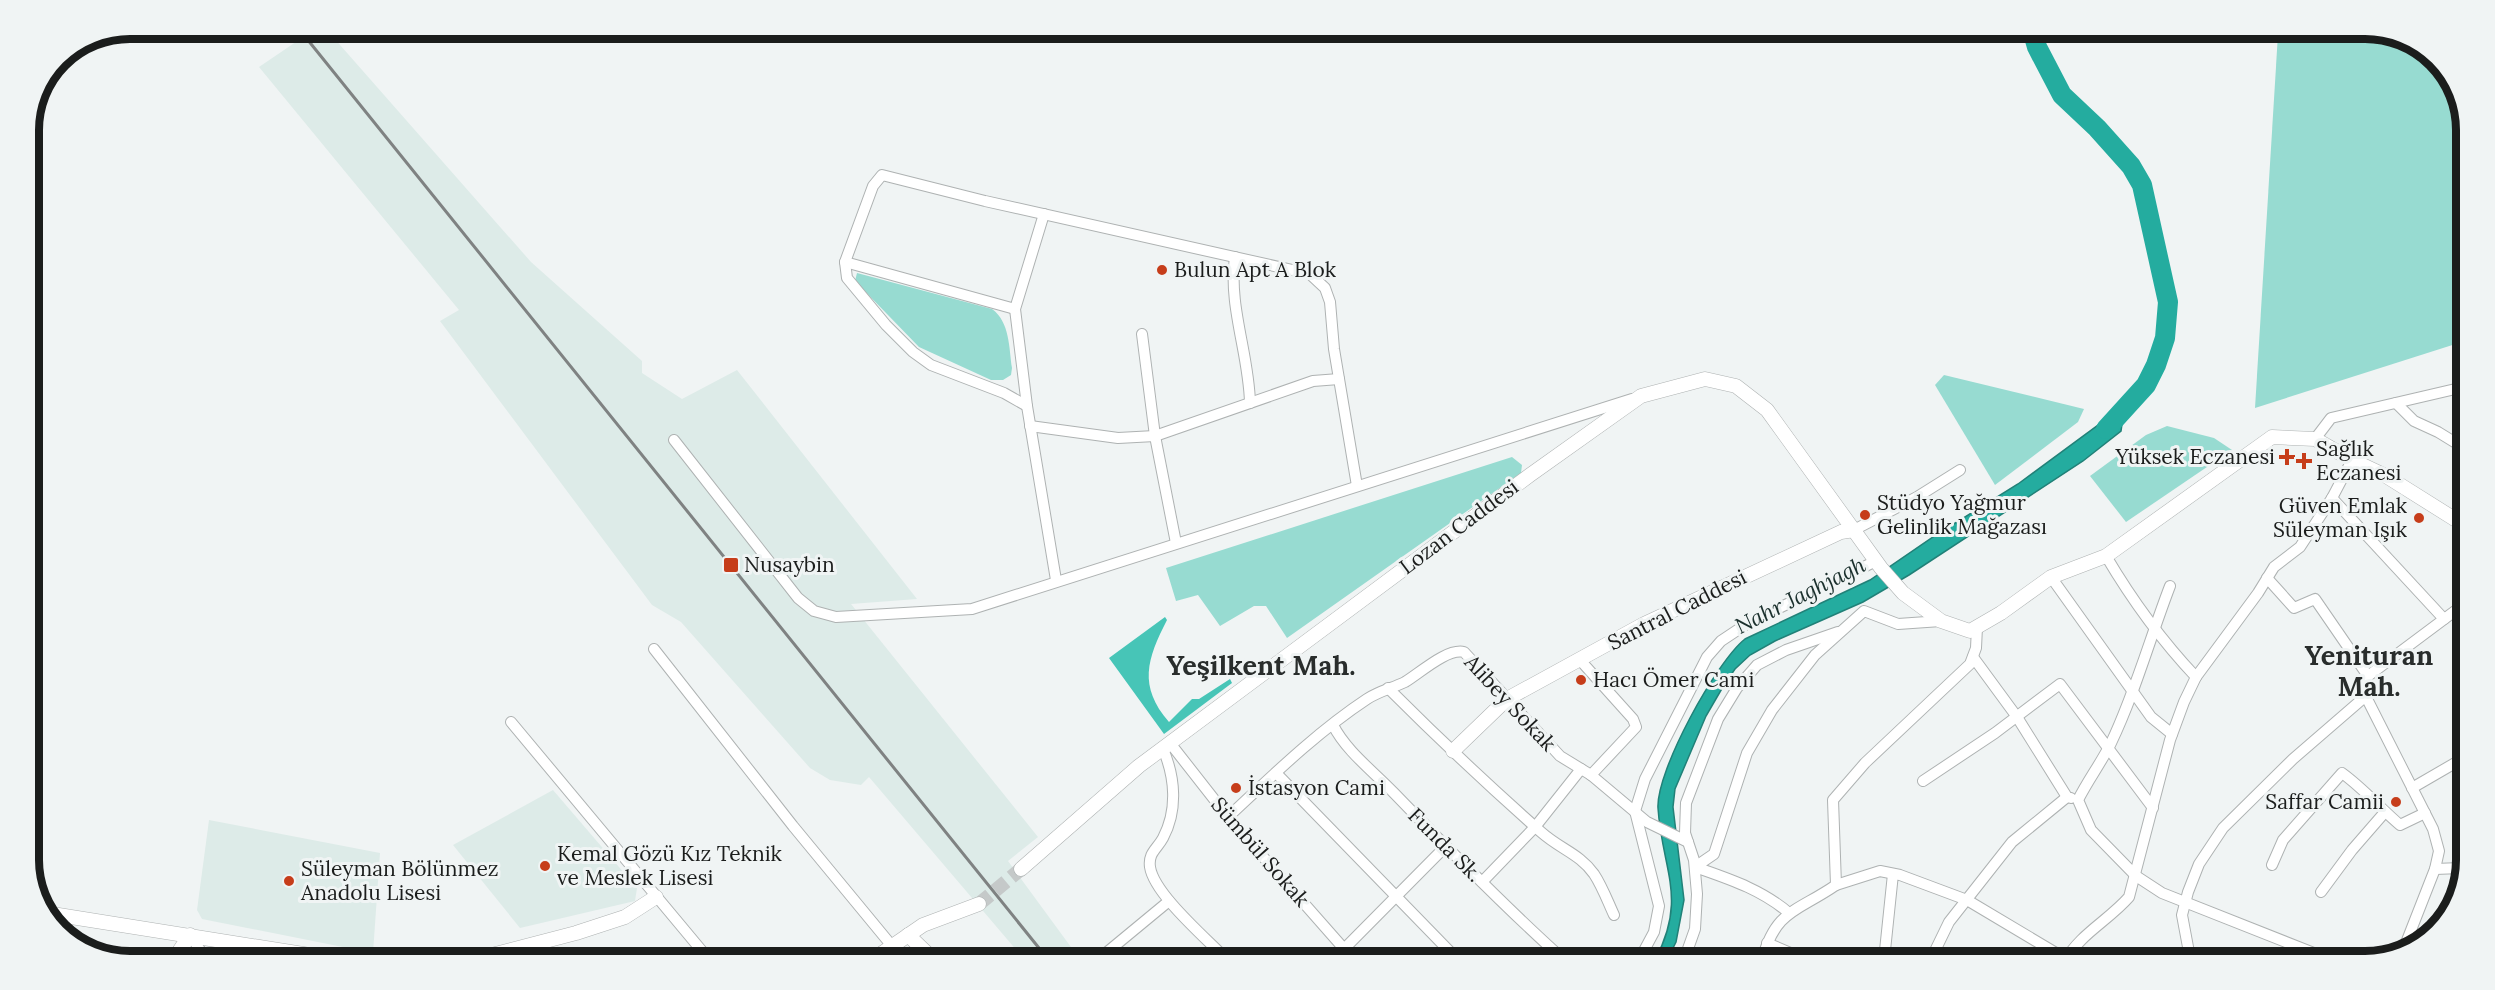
<svg xmlns="http://www.w3.org/2000/svg" width="2495" height="990" font-family="Lora,serif">
<rect width="100%" height="100%" fill="#f0f4f4"/>
<g fill="#ddebe8">
<path d="M 315,29 L 326,29 L 531,262 L 642,361 L 642,373 L 682,399 L 737,370 L 917,599 L 851,604 L 1038,837 L 1008,861 L 1079,958 L 1023,958 L 869,777 L 861,785 L 830,780 L 810,768 L 681,622 L 652,605 L 440,321 L 459,310 L 259,67 Z"/>
<path d="M 553,790 L 637,888 L 635,901 L 520,928 L 453,845 Z"/>
<path d="M 209,820 L 380,853 L 373,953 L 202,919 L 197,910 Z"/>
</g>
<g fill="#97dbd1">
<path d="M 2278,34 L 2398,34 L 2446,69 L 2466,123 L 2465,341 L 2255,408 Z"/>
<path d="M 857,273 L 992,309 C 1010,322 1009,348 1012,368 L 1011,375 L 1003,380 L 991,380 L 919,347 L 855,281 Z"/>
<path d="M 1944,375 L 2084,409 L 2078,422 L 1995,485 L 1935,385 Z"/>
<path d="M 2167,426 L 2214,438 L 2232,450 L 2126,522 L 2090,476 L 2146,435 Z"/>
<path d="M 1512,457 L 1522,465 L 1521,473 L 1287,638 L 1266,606 L 1254,606 L 1220,626 L 1198,595 L 1176,601 L 1166,568 Z"/>
</g>
<path fill="#47c5b7" d="M 1165,617 L 1167,620 C 1147,659 1138,686 1169,722 L 1192,699 L 1199,699 L 1230,679 L 1232,683 L 1164,734 L 1109,658 Z"/>
<path fill="#24ac9f" stroke="#218178" stroke-width="1.5" d="M 2124,410 L 2121,431 L 2083,461 L 1909,575 L 1863,602 L 1775,641 L 1750,655 L 1735,669 L 1724,685 L 1706,716 L 1675,789 L 1673,807 L 1684,900 L 1676,942 L 1667,960 L 1655,960 C 1688,898 1662,870 1658,808 C 1656,771 1716,662 1745,639 L 1870,580 L 1936,535 L 2018,484 L 2101,423 Z"/>
<g fill="none" stroke-linecap="round" stroke-linejoin="round">
<path stroke="#24ac9f" stroke-width="20" d="M 2033,33 L 2037,47 L 2062,95 L 2097,128 L 2131,166 L 2142,185 L 2168,302 L 2165,338 L 2156,365 L 2146,385 L 2106,429"/>
<path stroke="#c5c9c9" stroke-width="14" stroke-dasharray="14 7" stroke-linecap="butt" d="M 979,904 L 1021,869"/>
<g stroke="#aeb2b2" stroke-width="12">
<g id="street">
<path d="M 1044,214 L 1015,309 L 1027,406 L 1056,580"/>
<path d="M 1235,257 C 1228,306 1249,354 1250,403"/>
<path d="M 845,262 L 1015,309"/>
<path d="M 1142,334 L 1155,436 L 1176,543"/>
<path d="M 2396,403 L 2414,421 L 2438,432 L 2464,448"/>
<path d="M 1027,406 L 1004,393 L 931,365 L 913,352 L 886,325 L 847,278 L 845,262 L 873,186 L 882,175 L 985,201 L 1310,274 L 1325,288 L 1330,302 L 1334,349 L 1357,486"/>
<path d="M 1030,426 L 1118,438 L 1155,436 L 1313,381 L 1339,379"/>
<path d="M 2315,439 L 2331,418 L 2464,387"/>
<path d="M 674,440 L 798,598 L 814,611 L 836,617 L 972,609 L 1632,399"/>
<path d="M 2332,498 L 2444,619"/>
<path d="M 1854,530 L 1917,497 L 1960,470"/>
<path d="M 2106,556 C 2132,600 2161,640 2196,677"/>
<path d="M 2051,577 L 2151,717 L 2172,734"/>
<path d="M 2267,578 L 2294,608 L 2315,599 L 2368,676 L 2361,687 L 2433,829 L 2439,851 L 2435,869 L 2404,948"/>
<path d="M 2170,586 C 2150,638 2135,693 2111,743 C 2101,763 2088,780 2078,800 L 2091,830 L 2136,876 L 2162,893 L 2334,961"/>
<path d="M 654,649 L 793,826 L 892,946"/>
<path d="M 1973,657 L 2017,717 L 2067,797 L 2071,798"/>
<path d="M 1580,660 L 1633,719 L 1636,727 L 1591,775"/>
<path d="M 2368,676 L 2463,605"/>
<path d="M 1388,688 C 1438,738 1489,786 1541,832 C 1560,849 1580,854 1594,874 C 1602,886 1608,902 1614,915"/>
<path d="M 511,722 L 707,957"/>
<path d="M 1333,725 C 1346,751 1374,772 1394,793 C 1449,850 1505,907 1564,960"/>
<path d="M 1170,743 L 1228,817 L 1353,959"/>
<path d="M 1163,749 C 1175,777 1178,810 1163,838 C 1157,849 1148,853 1150,867 C 1154,894 1206,938 1226,959"/>
<path d="M 1276,773 L 1457,959"/>
<path d="M 1923,781 L 1995,733 L 2060,684 L 2153,808"/>
<path d="M 2412,788 L 2462,759"/>
<path d="M 1228,817 C 1272,776 1317,732 1367,699 C 1379,691 1393,688 1405,682 C 1420,673 1447,648 1464,652 L 1560,756 L 1591,775 L 1647,822 L 1688,842"/>
<path d="M 2272,865 L 2283,840 L 2342,773 C 2364,789 2380,808 2400,825 L 2425,813"/>
<path d="M 2435,869 L 2461,868"/>
<path d="M 1482,882 L 1535,827 L 1581,769"/>
<path d="M 1836,885 L 1880,871 L 1900,875 L 1967,900 L 2066,959"/>
<path d="M 2321,892 L 2352,850 L 2385,812"/>
<path d="M 1789,913 C 1761,889 1729,879 1695,867 L 1714,854 L 1747,753 L 1772,710 L 1815,655 L 1864,611 L 1898,624 L 1941,621"/>
<path d="M 190,935 L 204,956"/>
<path d="M 1767,943 L 1807,960"/>
<path d="M 1344,949 L 1446,846"/>
<path d="M 1932,957 L 1949,922 L 2012,842 L 2067,797"/>
<path d="M 1100,958 L 1169,901"/>
<path d="M 1639,960 L 1654,932 L 1659,906 L 1635,811 L 1645,779 L 1707,657 L 1721,641 L 1748,623 L 1876,561"/>
<path d="M 1684,960 L 1695,929 L 1697,894 L 1694,860 L 1685,833 L 1686,803 L 1718,719 L 1737,688 L 1757,665 L 1786,650 L 1838,632"/>
<path d="M 1762,960 C 1776,909 1797,912 1836,885 L 1833,800 L 1865,763 L 1970,664 L 1976,648 L 1977,627"/>
<path d="M 1884,960 L 1893,874"/>
<path d="M 2065,961 C 2080,934 2109,920 2129,897 L 2170,740 L 2184,702 L 2196,677 L 2258,593 L 2274,567 L 2300,547 L 2332,498 L 2352,460"/>
<path d="M 2186,961 L 2188,947 L 2182,915 L 2188,892 L 2199,864 L 2223,828 L 2293,759 L 2367,695"/>
</g>
</g>
<g stroke="#aeb2b2" stroke-width="15">
<g id="secondary">
<path d="M 1453,751 L 1507,699 L 1644,624 L 1841,532 L 1854,530"/>
<path d="M 1021,869 L 1139,766 L 1530,475 L 1641,396 L 1705,379 L 1736,386 L 1767,410 L 1881,568 L 1903,593 L 1941,621 L 1970,631 L 2001,613 L 2051,577 L 2106,556 L 2272,437 L 2315,439 L 2352,460 L 2386,476 L 2464,525"/>
<path d="M 46,913 L 322,957"/>
<path d="M 908,935 L 932,958"/>
<path d="M 176,956 L 190,935"/>
<path d="M 484,957 L 576,933 L 625,917 L 656,897"/>
<path d="M 875,958 L 923,925 L 979,904"/>
</g>
</g>
<use href="#street" stroke="#fff" stroke-width="10"/>
<use href="#secondary" stroke="#fff" stroke-width="14"/>
<path stroke="#7f8282" stroke-width="3" d="M 299,29 L 1047,958"/>
</g>
<g fill="#c63d1a" stroke="#f0f4f4" stroke-width="2">
<circle cx="1162" cy="270" r="6"/>
<path d="M2284 448h6v6h6v6h-6v6h-6v-6h-6v-6h6z"/>
<path d="M2301 452h6v6h6v6h-6v6h-6v-6h-6v-6h6z"/>
<circle cx="1865" cy="515" r="6"/>
<circle cx="2419" cy="518" r="6"/>
<rect x="723" y="557" width="16" height="16" rx="3"/>
<circle cx="1581" cy="680" r="6"/>
<circle cx="1236" cy="788" r="6"/>
<circle cx="2396" cy="802" r="6"/>
<circle cx="545" cy="866" r="6"/>
<circle cx="289" cy="881" r="6"/>
</g>
<g text-anchor="middle" stroke-width="6" stroke-linejoin="round" paint-order="stroke">
<g font-size="21" fill="#1b1d1c" stroke="#f0f4f4" text-anchor="start">
<text x="1174" y="277">Bulun Apt A Blok</text>
<text x="2316" y="456">Sağlık<tspan x="2316" dy="24">Eczanesi</tspan></text>
<text x="2275" y="464" text-anchor="end">Yüksek Eczanesi</text>
<text x="1877" y="510">Stüdyo Yağmur<tspan x="1877" dy="24">Gelinlik Mağazası</tspan></text>
<text x="2407" y="513" text-anchor="end">Güven Emlak<tspan x="2407" dy="24">Süleyman Işık</tspan></text>
<text x="744" y="572">Nusaybin</text>
<text x="1593" y="687">Hacı Ömer Cami</text>
<text x="1248" y="795">İstasyon Cami</text>
<text x="2384" y="809" text-anchor="end">Saffar Camii</text>
<text x="557" y="861">Kemal Gözü Kız Teknik<tspan x="557" dy="24">ve Meslek Lisesi</tspan></text>
<text x="301" y="876">Süleyman Bölünmez<tspan x="301" dy="24">Anadolu Lisesi</tspan></text>
</g>
<g font-size="21" fill="#1b1d1c" stroke="#f0f4f4">
<text transform="translate(1459 527) rotate(-37)" y="7">Lozan Caddesi</text>
<text transform="translate(1677 610) rotate(-27)" y="7">Santral Caddesi</text>
<text transform="translate(1510 703) rotate(47)" y="7">Alibey Sokak</text>
<text transform="translate(1445 845) rotate(45)" y="7">Funda Sk.</text>
<text transform="translate(1260 852) rotate(49)" y="7">Sümbül Sokak</text>
</g>
<g font-size="22" font-style="italic" fill="#1a2f2c" stroke="#f0f4f4">
<text transform="translate(1800 595) rotate(-27)" y="8">Nahr Jaghjagh</text>
</g>
<g font-size="27" font-weight="bold" fill="#292d2c" stroke="#f0f4f4">
<text x="2369" y="665">Yenituran<tspan x="2369" dy="31">Mah.</tspan></text>
<text x="1261" y="675">Yeşilkent Mah.</text>
</g>
</g>
<path d="M0 0H2495V990H0ZM130 39H2365A91 91 0 0 1 2456 130V860A91 91 0 0 1 2365 951H130A91 91 0 0 1 39 860V130A91 91 0 0 1 130 39Z" fill="#f0f4f4" fill-rule="evenodd"/>
<path fill="none" stroke="#1b1d1c" stroke-width="8" d="M130 39H2365A91 91 0 0 1 2456 130V860A91 91 0 0 1 2365 951H130A91 91 0 0 1 39 860V130A91 91 0 0 1 130 39Z"/>
</svg>
